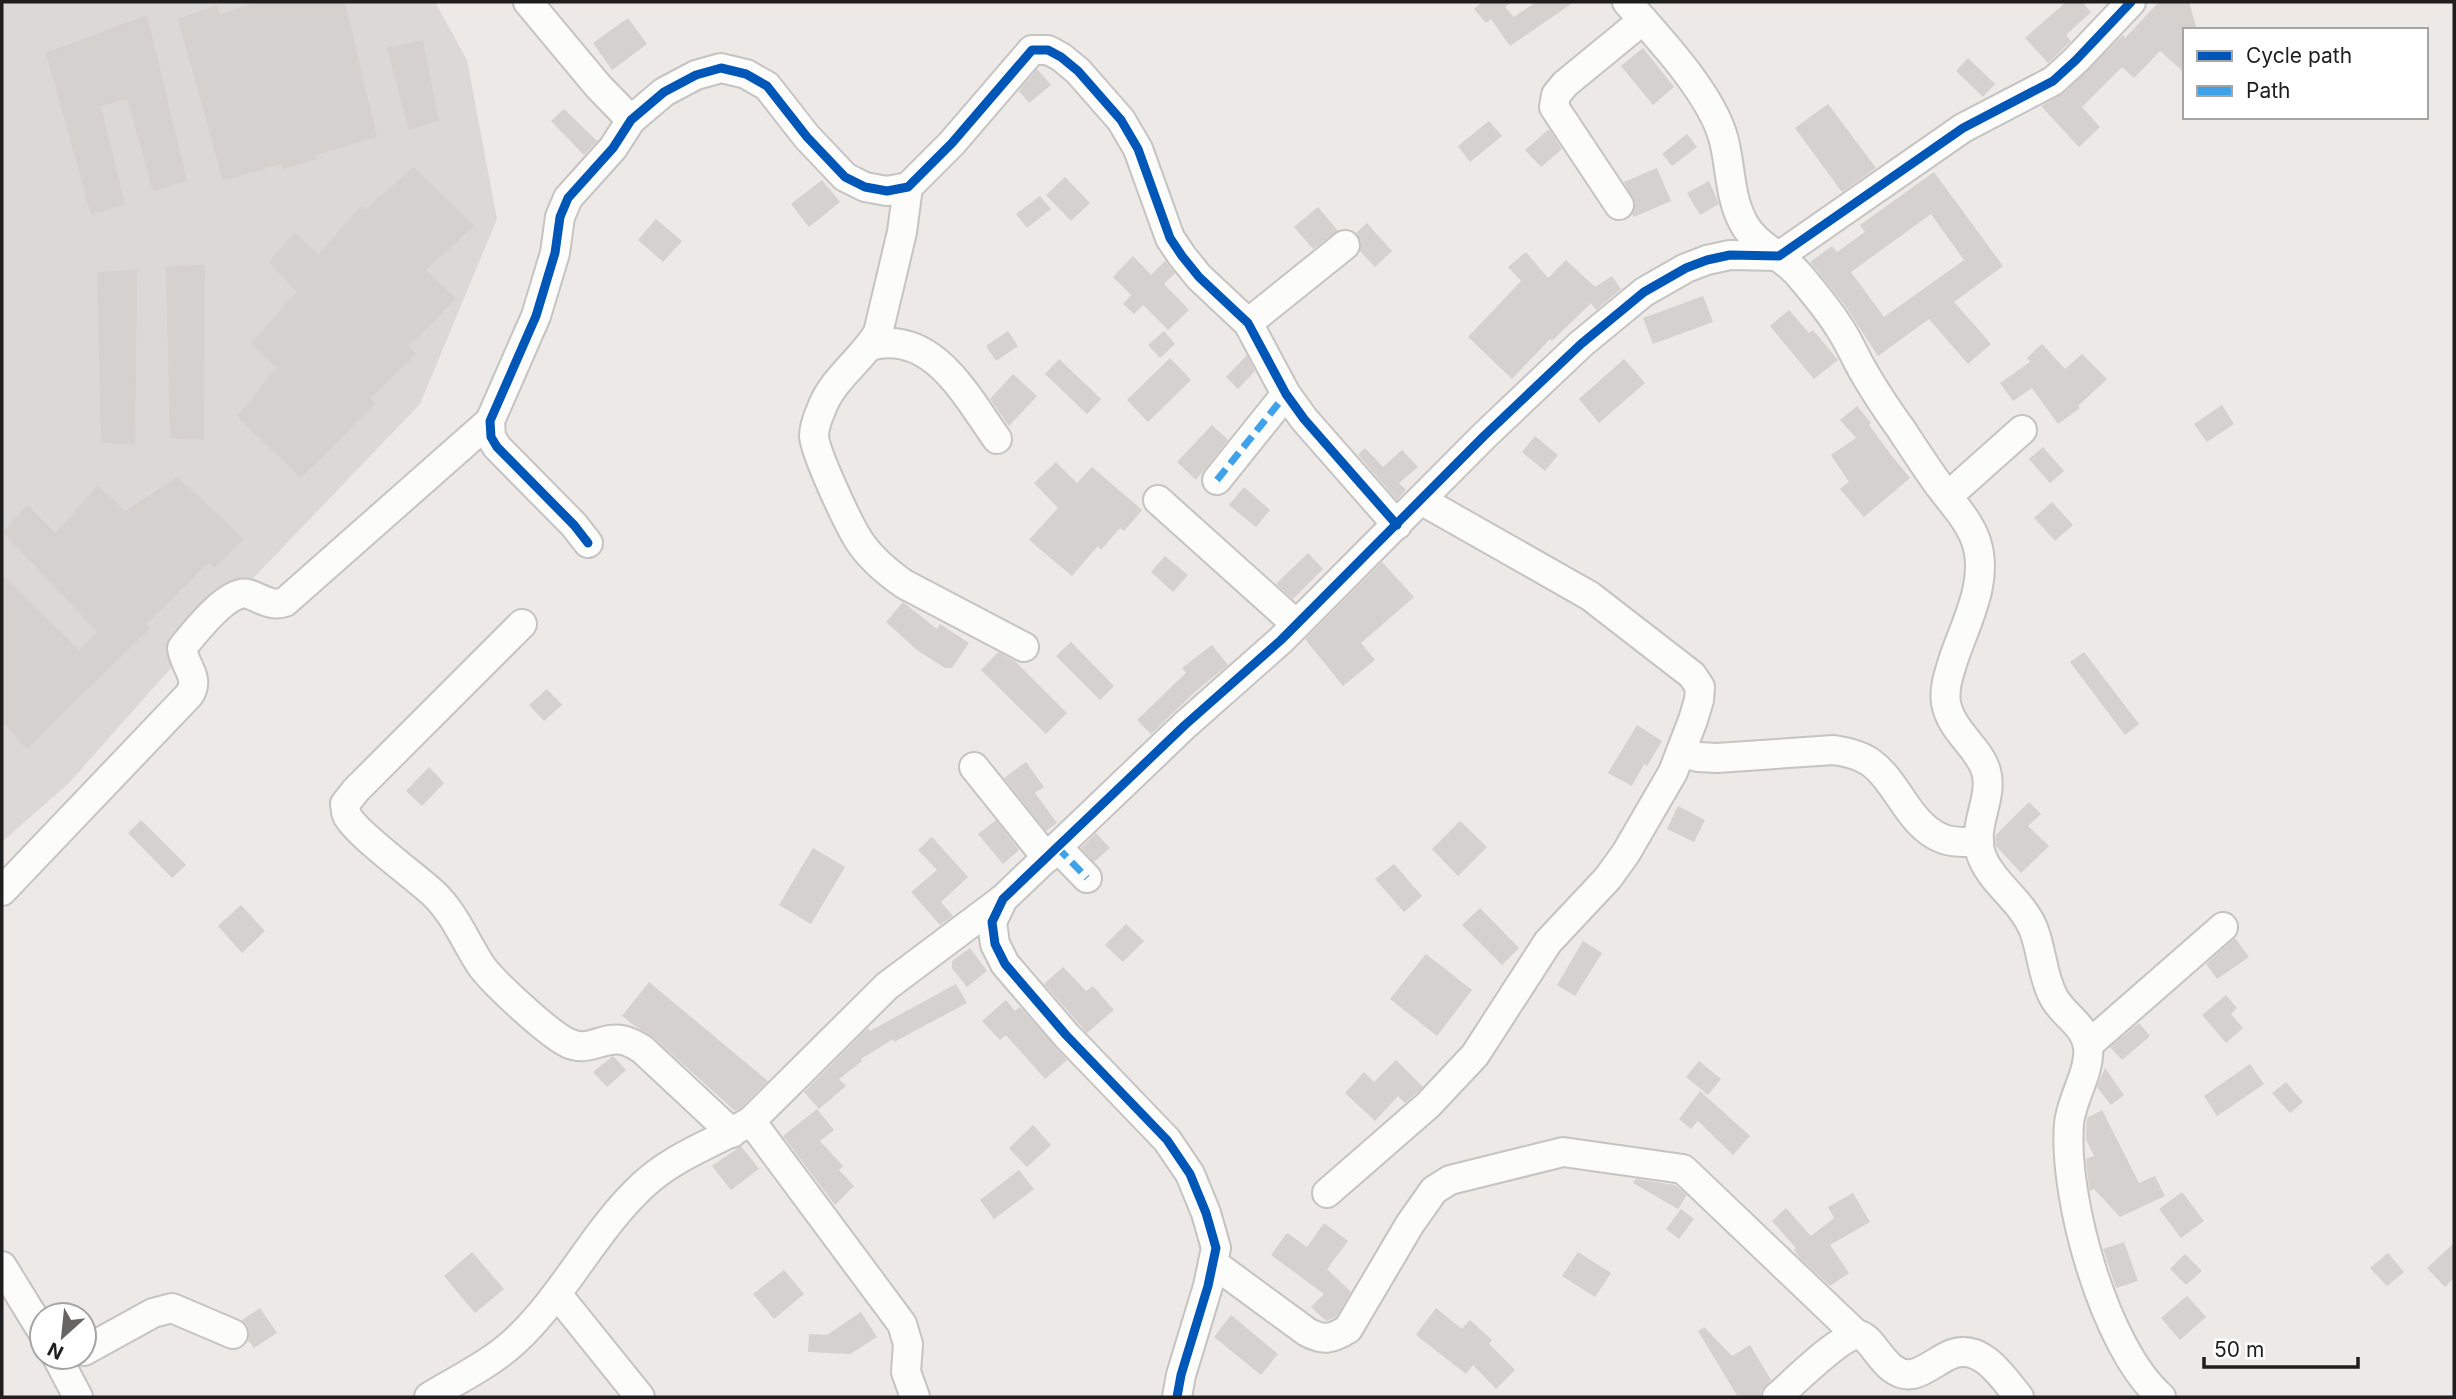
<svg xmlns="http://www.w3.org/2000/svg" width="2456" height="1399" font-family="Inter,sans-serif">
<rect width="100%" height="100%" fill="#ece9e6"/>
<path fill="#dbd9d8" d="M 2,2 L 435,2 L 467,60 L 497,219 L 420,404 L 219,614 L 68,784 L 2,842 Z"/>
<g fill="#d4d1cf" fill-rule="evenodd">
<path d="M 254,2 L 345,2 L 377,137 L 316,155 L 317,159 L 283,169 L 281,164 L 223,181 L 178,19 L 217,5 L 220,15 Z"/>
<path d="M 1480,2 L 1512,2 L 1505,7 L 1514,17 L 1536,2 L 1574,2 L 1510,46 L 1491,19 L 1486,23 L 1474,9 L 1481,3 Z"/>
<path d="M 2066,2 L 2082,2 L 2091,12 L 2066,35 L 2071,41 L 2048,63 L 2025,38 Z"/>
<path d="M 2159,2 L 2189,2 L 2197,30 L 2185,30 L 2185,73 L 2160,51 L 2134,78 L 2122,67 L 2082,107 L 2100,127 L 2079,147 L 2041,106 L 2064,93 L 2123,35 L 2125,38 Z"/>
<path d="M 147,15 L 187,181 L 153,191 L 127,99 L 101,106 L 125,205 L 91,215 L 46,53 Z"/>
<path d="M 628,18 L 647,44 L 612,70 L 593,43 Z"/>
<path d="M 423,40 L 439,121 L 409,130 L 387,48 Z"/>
<path d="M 1643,48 L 1674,87 L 1653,105 L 1621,66 Z"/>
<path d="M 1968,58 L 1995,84 L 1983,97 L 1956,71 Z"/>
<path d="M 1037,69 L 1051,85 L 1029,103 L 1019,91 Z"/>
<path d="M 1828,104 L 1876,168 L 1842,192 L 1795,128 Z"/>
<path d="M 564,109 L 597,141 L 584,155 L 551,121 Z"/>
<path d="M 1489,121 L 1502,136 L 1470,162 L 1458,146 Z"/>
<path d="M 1549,129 L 1562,149 L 1541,167 L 1525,150 Z"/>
<path d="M 1687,134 L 1697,147 L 1672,166 L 1662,154 Z"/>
<path d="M 414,167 L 474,226 L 426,270 L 456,299 L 408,346 L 416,354 L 371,398 L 375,403 L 301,478 L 237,416 L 277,368 L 251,343 L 297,292 L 269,262 L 295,232 L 318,255 L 361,206 L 364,210 Z"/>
<path d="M 1657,168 L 1671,201 L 1634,217 L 1632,214 L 1635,203 L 1624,182 Z"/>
<path d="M 1934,172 L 2003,266 L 1954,302 L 1991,344 L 1968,364 L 1929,319 L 1878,356 L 1844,304 L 1810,262 L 1832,246 L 1837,252 L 1865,232 L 1860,225 ZM 1931,214 L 1964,260 L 1884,317 L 1851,272 Z"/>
<path d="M 1065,177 L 1090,203 L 1071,221 L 1046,195 Z"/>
<path d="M 822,180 L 840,202 L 809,227 L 791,204 Z"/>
<path d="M 1709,181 L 1719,204 L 1700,215 L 1687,193 Z"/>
<path d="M 1040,196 L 1051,209 L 1027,228 L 1016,214 Z"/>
<path d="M 1318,207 L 1338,231 L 1313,249 L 1294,227 Z"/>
<path d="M 656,219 L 682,241 L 663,262 L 638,240 Z"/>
<path d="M 1367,223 L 1392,251 L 1375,267 L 1360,251 L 1361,242 L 1356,233 Z"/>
<path d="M 1526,252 L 1548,278 L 1566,260 L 1595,287 L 1612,276 L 1621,289 L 1596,310 L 1591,303 L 1552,341 L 1550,339 L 1512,379 L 1468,337 L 1521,281 L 1508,267 Z"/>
<path d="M 1133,256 L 1151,275 L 1165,261 L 1175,273 L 1164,284 L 1189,310 L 1168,330 L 1143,305 L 1134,314 L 1123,304 L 1131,295 L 1113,277 Z"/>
<path d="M 205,265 L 204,440 L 170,438 L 166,266 Z"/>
<path d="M 137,270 L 135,445 L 101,443 L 97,272 Z"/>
<path d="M 1703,296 L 1713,322 L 1653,344 L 1643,318 Z"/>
<path d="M 1789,310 L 1809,333 L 1813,330 L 1838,360 L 1814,379 L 1770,326 Z"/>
<path d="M 1008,331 L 1018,346 L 996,361 L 986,346 Z"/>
<path d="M 1164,331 L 1175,344 L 1160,358 L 1148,345 Z"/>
<path d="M 2042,344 L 2065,369 L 2082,354 L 2107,379 L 2078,406 L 2080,408 L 2058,424 L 2032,388 L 2013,401 L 2000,383 L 2030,362 L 2027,358 Z"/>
<path d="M 1247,355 L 1255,371 L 1238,389 L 1226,377 Z"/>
<path d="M 1170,358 L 1191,380 L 1148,422 L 1127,400 Z"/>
<path d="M 1059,359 L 1101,399 L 1087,414 L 1045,374 Z"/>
<path d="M 1624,359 L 1645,383 L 1599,423 L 1579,399 Z"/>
<path d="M 1013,374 L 1037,396 L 1009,426 L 990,399 Z"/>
<path d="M 2222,405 L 2234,424 L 2207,442 L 2194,424 Z"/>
<path d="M 1857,406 L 1871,423 L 1869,425 L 1891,455 L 1910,478 L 1864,517 L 1840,489 L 1849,482 L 1831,455 L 1856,438 L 1840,420 Z"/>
<path d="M 1212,425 L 1228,440 L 1196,480 L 1177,462 Z"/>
<path d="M 1535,436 L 1558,455 L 1545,471 L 1522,452 Z"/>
<path d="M 2043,447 L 2064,471 L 2050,483 L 2029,459 Z"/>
<path d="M 1365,448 L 1383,467 L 1402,450 L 1418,467 L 1399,483 L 1406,490 L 1397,500 L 1358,455 Z"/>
<path d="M 1056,462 L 1077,483 L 1092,467 L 1142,510 L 1124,531 L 1120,528 L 1101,550 L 1098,546 L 1072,576 L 1029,540 L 1058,508 L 1034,483 Z"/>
<path d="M 178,477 L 244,539 L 214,568 L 209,562 L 146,624 L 150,628 L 27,749 L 2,721 L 2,575 L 79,650 L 97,632 L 3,532 L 28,505 L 56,533 L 98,485 L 125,511 Z"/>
<path d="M 1244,487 L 1270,510 L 1256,527 L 1229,505 Z"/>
<path d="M 2052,502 L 2073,525 L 2055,541 L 2034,518 Z"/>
<path d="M 1308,553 L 1323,569 L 1293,599 L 1276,584 Z"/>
<path d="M 1165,556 L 1188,575 L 1173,592 L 1151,572 Z"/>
<path d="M 1382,562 L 1414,597 L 1361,643 L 1375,660 L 1343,686 L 1305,639 Z"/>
<path d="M 903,602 L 937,629 L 940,624 L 969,643 L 952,668 L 945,668 L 917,650 L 886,622 Z"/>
<path d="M 1071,642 L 1114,686 L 1100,700 L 1056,656 Z"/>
<path d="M 1212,645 L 1228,665 L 1196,691 L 1151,734 L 1137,720 L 1186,673 L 1182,668 Z"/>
<path d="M 998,652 L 1015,661 L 1067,713 L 1046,734 L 981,670 Z"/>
<path d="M 2084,652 L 2139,724 L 2125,735 L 2070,662 Z"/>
<path d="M 547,689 L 562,705 L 544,721 L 529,705 Z"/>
<path d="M 1637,725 L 1662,741 L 1647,766 L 1644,764 L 1632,786 L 1608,773 Z"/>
<path d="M 1026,762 L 1044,787 L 1035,793 L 1057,823 L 1046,831 L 1004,778 Z"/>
<path d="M 429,767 L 444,783 L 422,806 L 406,791 Z"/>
<path d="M 2029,802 L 2041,814 L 2028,826 L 2049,846 L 2021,873 L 1996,846 L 1995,836 Z"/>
<path d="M 1678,806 L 1705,820 L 1694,842 L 1667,829 Z"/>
<path d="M 141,820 L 186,865 L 172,878 L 128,833 Z"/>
<path d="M 996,820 L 1019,850 L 1003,864 L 978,834 Z"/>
<path d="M 1460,821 L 1487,847 L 1458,876 L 1432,849 Z"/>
<path d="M 1096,833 L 1110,848 L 1094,862 L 1081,848 Z"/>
<path d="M 932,837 L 968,877 L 941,902 L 953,916 L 940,925 L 911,892 L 937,870 L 918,850 Z"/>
<path d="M 813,848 L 845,867 L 811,924 L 779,905 Z"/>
<path d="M 1394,864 L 1422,896 L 1404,912 L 1375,879 Z"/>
<path d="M 241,905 L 265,931 L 242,953 L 218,926 Z"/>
<path d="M 1480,908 L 1519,948 L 1502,965 L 1462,925 Z"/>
<path d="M 1126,924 L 1144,941 L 1123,962 L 1105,945 Z"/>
<path d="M 2235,938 L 2249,957 L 2217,979 L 2206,964 Z"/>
<path d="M 1583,941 L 1602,953 L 1575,996 L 1557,985 Z"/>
<path d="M 970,948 L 987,971 L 967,987 L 952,968 L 952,961 Z"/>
<path d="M 1426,954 L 1472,990 L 1437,1036 L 1390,999 Z"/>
<path d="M 1063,967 L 1086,991 L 1093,986 L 1114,1010 L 1087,1033 L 1044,984 Z"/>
<path d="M 649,982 L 768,1081 L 741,1108 L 735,1111 L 653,1037 L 635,1026 L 622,1016 Z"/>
<path d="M 956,984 L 967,1003 L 894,1042 L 893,1039 L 861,1059 L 862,1061 L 839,1079 L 846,1086 L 819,1109 L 804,1092 L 868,1028 L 870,1031 Z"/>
<path d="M 2226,995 L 2237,1008 L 2231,1014 L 2243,1028 L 2226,1043 L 2202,1015 Z"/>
<path d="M 1006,1000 L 1015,1011 L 1020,1007 L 1067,1060 L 1045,1079 L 1006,1035 L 1000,1040 L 982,1021 Z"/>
<path d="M 2139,1023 L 2150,1036 L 2122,1060 L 2110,1047 Z"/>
<path d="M 613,1056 L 626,1070 L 607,1087 L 593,1072 Z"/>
<path d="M 1396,1060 L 1423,1087 L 1405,1103 L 1398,1096 L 1375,1121 L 1345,1093 L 1364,1072 L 1374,1082 Z"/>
<path d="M 1699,1061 L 1721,1079 L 1708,1095 L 1686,1077 Z"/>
<path d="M 2250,1064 L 2264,1084 L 2217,1116 L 2204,1096 Z"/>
<path d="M 2105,1068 L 2124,1095 L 2111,1105 L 2097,1087 Z"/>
<path d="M 2286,1082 L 2303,1102 L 2290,1113 L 2272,1093 Z"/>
<path d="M 1700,1091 L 1750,1136 L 1733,1155 L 1698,1121 L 1691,1129 L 1679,1119 Z"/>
<path d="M 817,1109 L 834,1130 L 820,1141 L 843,1166 L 839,1170 L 854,1186 L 835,1205 L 783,1136 Z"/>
<path d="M 2102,1110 L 2139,1183 L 2155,1176 L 2165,1196 L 2120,1217 L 2094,1189 L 2090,1191 L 2089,1188 L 2086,1159 L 2094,1156 L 2086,1139 L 2087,1118 Z"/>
<path d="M 1033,1125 L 1051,1145 L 1027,1167 L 1009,1148 Z"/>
<path d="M 741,1146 L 759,1169 L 731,1190 L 712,1166 Z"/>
<path d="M 1019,1170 L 1034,1189 L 994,1219 L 980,1200 Z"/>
<path d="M 1636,1179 L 1675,1185 L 1687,1195 L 1678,1209 L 1633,1183 Z"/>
<path d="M 2182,1192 L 2204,1221 L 2181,1238 L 2159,1209 Z"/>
<path d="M 1853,1193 L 1870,1222 L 1830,1245 L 1849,1273 L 1830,1286 L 1801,1259 L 1794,1250 L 1796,1248 L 1772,1221 L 1786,1208 L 1811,1236 L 1834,1218 L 1828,1207 Z"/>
<path d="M 1681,1209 L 1694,1219 L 1679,1239 L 1666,1229 Z"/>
<path d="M 1324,1223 L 1348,1241 L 1327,1269 L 1351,1292 L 1336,1317 L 1326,1321 L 1311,1307 L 1324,1294 L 1271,1255 L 1287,1233 L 1307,1247 Z"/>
<path d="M 2124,1242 L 2138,1281 L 2116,1288 L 2103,1249 Z"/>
<path d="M 2454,1243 L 2454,1278 L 2445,1287 L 2427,1268 Z"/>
<path d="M 472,1252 L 504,1289 L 475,1313 L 444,1276 Z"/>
<path d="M 1578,1252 L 1611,1273 L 1595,1297 L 1562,1276 Z"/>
<path d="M 2388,1253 L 2404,1272 L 2387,1286 L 2370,1268 Z"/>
<path d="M 2185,1254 L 2202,1271 L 2186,1285 L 2170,1269 Z"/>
<path d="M 784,1270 L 804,1294 L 774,1319 L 753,1294 Z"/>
<path d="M 2187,1296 L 2206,1317 L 2180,1340 L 2161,1318 Z"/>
<path d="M 260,1308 L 277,1333 L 254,1348 L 248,1340 L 249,1333 L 247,1325 L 242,1320 Z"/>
<path d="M 1436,1308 L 1462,1329 L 1470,1320 L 1492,1340 L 1489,1344 L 1515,1370 L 1496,1389 L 1473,1365 L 1466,1374 L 1416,1335 Z"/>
<path d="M 861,1312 L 877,1337 L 850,1354 L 808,1352 L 809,1334 L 827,1335 Z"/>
<path d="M 1231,1315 L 1278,1354 L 1261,1375 L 1214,1337 Z"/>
<path d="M 1704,1327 L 1732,1356 L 1750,1345 L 1771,1380 L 1761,1391 L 1761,1397 L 1738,1397 L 1698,1331 Z"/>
</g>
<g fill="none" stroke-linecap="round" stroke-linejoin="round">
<g stroke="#c5c4c2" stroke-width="32">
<g id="minor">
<path d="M 528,2 L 598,86 L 631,120"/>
<path d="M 1627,2 C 1658,37 1710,92 1723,137 C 1731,165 1729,196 1743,222 C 1755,246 1784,256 1800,276 C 1814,293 1828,309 1839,327 C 1848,340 1854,355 1862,369 C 1874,390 1887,410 1901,429 C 1914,449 1927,469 1941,488 C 1954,505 1969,521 1976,541 C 1990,583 1964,625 1952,664 C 1948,677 1944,689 1946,703 C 1951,731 1979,747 1986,771 C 1994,799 1970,828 1982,857 C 1993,884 2021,900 2033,928 C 2042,950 2042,975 2053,996 C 2063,1016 2085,1024 2088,1047 C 2091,1071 2071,1099 2069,1124 C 2063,1198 2105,1348 2161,1397"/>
<path d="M 908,187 L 902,232 L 878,333 C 862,360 832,379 821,410 C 818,417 814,428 814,436 C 815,453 848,523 858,539 C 869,557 887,572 904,584 L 1024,647"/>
<path d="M 1619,205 L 1554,107 L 1556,95 L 1565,84 L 1643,20"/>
<path d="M 1248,323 L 1345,245"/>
<path d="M 870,346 C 932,328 967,397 997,439"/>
<path d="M 1217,480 L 1286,394"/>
<path d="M 1948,496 L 2022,430"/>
<path d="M 1158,500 L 1296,624"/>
<path d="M 588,543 L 574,525 L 497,447 L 491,437 L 490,421 L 536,316 L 555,253 L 560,217 L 568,198 L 613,148 L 631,120 L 664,92 L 696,75 L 721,68 L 746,74 L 767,86 L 807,137 L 845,177 L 865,187 L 887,191 L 908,187 L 952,143 L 1032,50 L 1048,50 L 1061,57 L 1078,71 L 1121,120 L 1138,149 L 1170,238 L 1182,256 L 1199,277 L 1248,323 L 1286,394 L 1304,419 L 1397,525"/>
<path d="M 522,624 L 356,790 L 345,804 C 346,808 345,811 347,815 C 354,832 416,877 433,893 C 455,914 464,939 480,964 C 491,981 547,1032 566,1042 C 588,1054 602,1036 622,1040 C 629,1041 635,1045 642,1049 L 732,1133"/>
<path d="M 1681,752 L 1698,757 L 1717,758 L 1834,750 C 1847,752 1860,755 1870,762 C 1898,782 1908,824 1941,838 C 1952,843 1966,842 1979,842"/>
<path d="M 974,767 L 1047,858"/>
<path d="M 1057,847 L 1087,878"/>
<path d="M 2,891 L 189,695 C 201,678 184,666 182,648 C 194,633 229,588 248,594 C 261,598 271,607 285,602 L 490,421"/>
<path d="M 2088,1045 L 2223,927"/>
<path d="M 751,1121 L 902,1324 L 908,1344 L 906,1372 L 915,1397"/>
<path d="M 1327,1193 L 1428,1105 L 1475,1055 L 1548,942 L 1608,878 L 1626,853 L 1673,772 L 1693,720 L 1699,700 L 1700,687 L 1692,675 L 1590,596 L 1421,500"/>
<path d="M 1213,1263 L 1307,1332 C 1324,1341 1332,1339 1348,1329 L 1410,1224 L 1434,1190 L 1450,1180 L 1563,1152 L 1683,1169 L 1857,1335"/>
<path d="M 2,1266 L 42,1331"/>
<path d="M 557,1294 L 640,1397"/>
<path d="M 84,1351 L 153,1313 L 172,1308 L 233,1334"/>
<path d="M 57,1357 L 78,1397"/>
<path d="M 429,1397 C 457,1380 490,1364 514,1342 C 564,1296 593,1232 642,1186 C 673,1156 715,1143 751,1121 L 887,986 L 1003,899"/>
<path d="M 1177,1397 L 1181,1375 L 1208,1286 L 1216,1248 L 1206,1213 L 1190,1174 L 1167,1140 L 1066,1035 L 1005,964 L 995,944 L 992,922 L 1003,899 L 1185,725 L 1281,640 L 1484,436 L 1581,344 L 1644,292 L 1686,268 L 1707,260 L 1730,255 L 1779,256 L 1963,128 L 2053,81 L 2076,60 L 2131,2"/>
<path d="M 1777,1397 C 1791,1385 1841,1335 1858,1335 C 1874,1336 1885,1379 1913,1374 C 1926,1371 1939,1359 1952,1354 C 1982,1343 2003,1378 2019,1397"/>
</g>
</g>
<use href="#minor" stroke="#fcfcfb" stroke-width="28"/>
<g stroke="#3da2ea" stroke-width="7" stroke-dasharray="14 7" stroke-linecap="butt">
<path d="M 1217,480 L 1286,394"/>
<path d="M 1057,847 L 1087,878"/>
</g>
<g stroke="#fff" stroke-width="13">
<g id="cycleway">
<path d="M 588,543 L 574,525 L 497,447 L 491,437 L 490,421 L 536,316 L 555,253 L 560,217 L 568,198 L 613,148 L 631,120 L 664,92 L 696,75 L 721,68 L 746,74 L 767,86 L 807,137 L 845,177 L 865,187 L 887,191 L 908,187 L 952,143 L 1032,50 L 1048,50 L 1061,57 L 1078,71 L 1121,120 L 1138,149 L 1170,238 L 1182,256 L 1199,277 L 1248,323 L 1286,394 L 1304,419 L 1397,525"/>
<path d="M 1177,1397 L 1181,1375 L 1208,1286 L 1216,1248 L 1206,1213 L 1190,1174 L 1167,1140 L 1066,1035 L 1005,964 L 995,944 L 992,922 L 1003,899 L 1185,725 L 1281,640 L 1484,436 L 1581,344 L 1644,292 L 1686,268 L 1707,260 L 1730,255 L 1779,256 L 1963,128 L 2053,81 L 2076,60 L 2131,2"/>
</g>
</g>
<use href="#cycleway" stroke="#0057b8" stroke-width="9"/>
</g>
<rect width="2456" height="1399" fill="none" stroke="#1e1e1e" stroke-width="7"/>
<rect x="2183" y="28" width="245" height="91" fill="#ffffff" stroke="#a5a5a5" stroke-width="2"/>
<rect x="2197" y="51" width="35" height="10" fill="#0057b8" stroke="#a5a5a5" stroke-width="2"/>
<text x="2246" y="63" font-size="21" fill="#1e1e1e">Cycle path</text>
<rect x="2197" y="86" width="35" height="10" fill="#3da2ea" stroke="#a5a5a5" stroke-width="2"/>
<text x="2246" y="98" font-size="21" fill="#1e1e1e">Path</text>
<g transform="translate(63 1336) rotate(207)"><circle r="33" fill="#ffffff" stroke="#a5a5a5" stroke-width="2"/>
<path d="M0-5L12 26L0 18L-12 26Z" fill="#666564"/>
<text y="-10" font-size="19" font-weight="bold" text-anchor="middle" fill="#1e1e1e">N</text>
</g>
<path d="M2204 1357v10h154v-10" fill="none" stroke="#1e1e1e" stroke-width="3.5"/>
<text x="2214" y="1357" font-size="21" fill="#1e1e1e" stroke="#ffffff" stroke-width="5" paint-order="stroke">50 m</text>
</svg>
